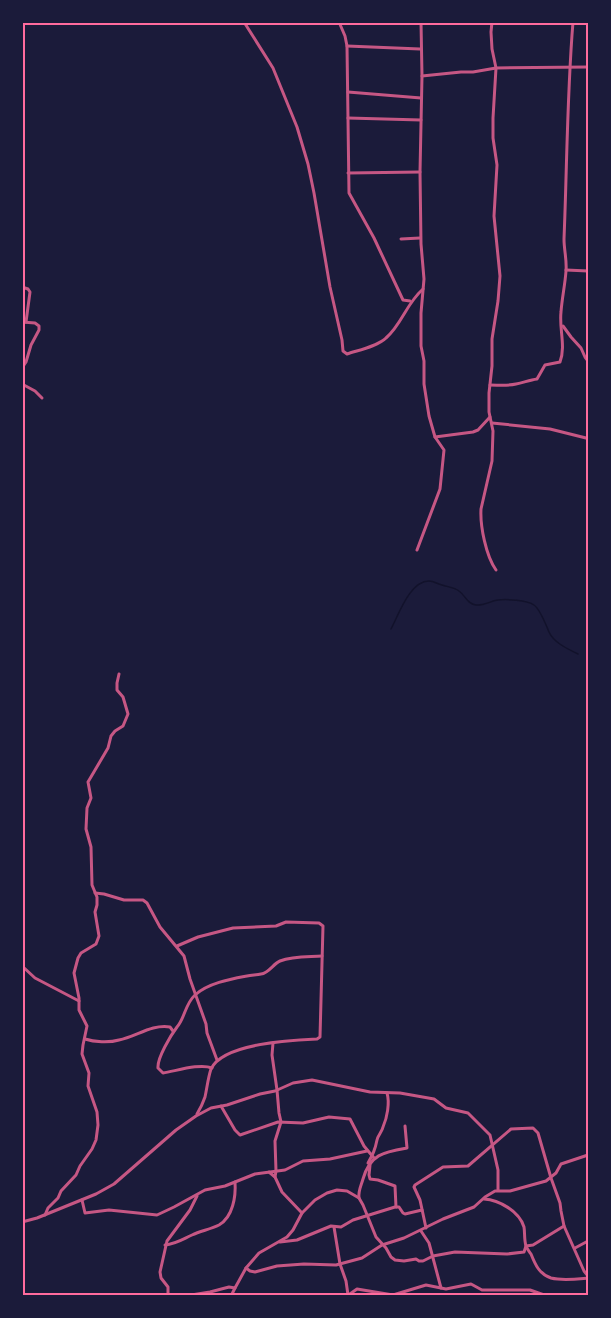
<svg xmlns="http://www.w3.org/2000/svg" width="611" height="1318" font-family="'Golos Text',sans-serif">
<rect width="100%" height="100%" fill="#1b1b3a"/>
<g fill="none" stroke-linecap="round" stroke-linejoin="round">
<path stroke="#12122b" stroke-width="1.5" d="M 391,629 C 399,614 410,581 429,581 C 434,581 437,584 442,585 C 447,587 454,587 459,591 C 465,595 467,604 476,605 C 484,606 490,601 498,600 C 506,599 527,600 534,605 C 540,609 546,625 549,632 C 554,643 568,649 578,654"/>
<g stroke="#c65784" stroke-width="3">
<path d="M 244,22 L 273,68 L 297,127 L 308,164 L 314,193 L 330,287 L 342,340 L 343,351 L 347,354 C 359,350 378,346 386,338 C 402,324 406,304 423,289"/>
<path d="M 339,22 L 345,36 L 347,46 L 349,193 L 374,238 L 403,300 L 410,301"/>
<path d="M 492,22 L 491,32 L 492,49 L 496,68 L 493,118 L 493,138 L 497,165 L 494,216 L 500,276 L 498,301 L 492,339 L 492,366 L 489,393 L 489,412 L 493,431 L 492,461 L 481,509 C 480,526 486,556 496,570"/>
<path d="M 347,46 L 420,49"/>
<path d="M 422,76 L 461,72 L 473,72 L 496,68 L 588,67"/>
<path d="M 348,92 L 421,98"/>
<path d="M 348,118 L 421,120"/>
<path d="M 348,173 L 420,172"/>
<path d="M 401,239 L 420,238"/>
<path d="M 566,270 L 588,271"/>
<path d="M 22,287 L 28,289 L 30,292 L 26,322"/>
<path d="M 22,322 L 35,323 L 39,326 L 39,330 L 31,345 L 26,362 L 22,368"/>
<path d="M 563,326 L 571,337 L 581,348 L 585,357 L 588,361"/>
<path d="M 22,384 L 35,391 L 42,398"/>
<path d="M 490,385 C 499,385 508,386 516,384 C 523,383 529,380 537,379 L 545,365 L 560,362 C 566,346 559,329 561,312 C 562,298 565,285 566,271 C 567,260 564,250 564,239 C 567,167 567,94 573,22"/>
<path d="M 492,423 L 550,429 L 586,438"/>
<path d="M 435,437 L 473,432 L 478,430 L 490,417"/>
<path d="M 417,550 L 440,489 L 444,450 L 435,437 L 429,416 L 424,384 L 424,361 L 421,346 L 421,313 L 424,279 L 421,244 L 420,172 L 422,76 L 421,22"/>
<path d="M 95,893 L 104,894 L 124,900 L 143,900 L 147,903 L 160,927 L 184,956 L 190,979 L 206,1024 L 207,1033 L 217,1060"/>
<path d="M 177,946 L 198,937 L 233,928 L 276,926 L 286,922 L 319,923 L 323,926 L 320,1037 L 317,1039 C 292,1040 223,1043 211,1069 C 208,1078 207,1088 205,1097 C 203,1103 200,1109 197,1114"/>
<path d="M 22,966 L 35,978 L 79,1001"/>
<path d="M 85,1039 C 94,1042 109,1043 119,1040 C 136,1037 151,1024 170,1027 L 173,1031"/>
<path d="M 273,1043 L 272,1055 L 277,1090 L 279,1113 L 281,1122 L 275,1141 L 276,1171 L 275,1177"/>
<path d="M 212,1068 C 200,1063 176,1071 163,1073 L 158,1068 C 157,1058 171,1035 177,1027 C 185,1018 185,1004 195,995 C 208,983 231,979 247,976 C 252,975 257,975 261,974 C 269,973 273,964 280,961 C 293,956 308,957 322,956"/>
<path d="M 221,1106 L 235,1130 L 240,1135 L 278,1122 L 303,1123 L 329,1117 L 350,1119 L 364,1146 L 374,1158"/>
<path d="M 368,1163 C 373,1154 375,1150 377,1140 C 378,1135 382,1132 383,1127 C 387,1118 390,1103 387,1093"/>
<path d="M 370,1165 L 369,1175 L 370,1179 L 378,1180 L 395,1186 L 396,1207"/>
<path d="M 269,1172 L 275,1177 L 282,1192 L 302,1213"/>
<path d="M 359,1198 C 358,1191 361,1186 363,1179 C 370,1154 384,1152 407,1148 L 405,1126"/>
<path d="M 484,1199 C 499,1200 519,1211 524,1227 C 525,1233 524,1240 526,1246 C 527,1249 529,1251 531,1254 C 535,1264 539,1274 551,1278 C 563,1281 577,1279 588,1278"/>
<path d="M 82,1200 L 85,1213 L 109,1210 L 157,1215 L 174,1207 L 205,1190 L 225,1186 L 255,1174 L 285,1170 L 303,1161 L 330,1159 L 367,1151"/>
<path d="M 45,1215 L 48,1208 L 58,1198 L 61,1191 L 76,1175 L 80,1166 L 92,1149 L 96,1140 L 98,1125 L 97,1112 L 88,1086 L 89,1073 L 82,1054 L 83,1045 L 87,1026 L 79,1010 L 79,998 L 74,973 L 78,958 L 81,953 L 96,944 L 99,936 L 95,912 L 97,905 L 97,897 L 92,885 L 91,847 L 86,829 L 87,808 L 91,798 L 88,782 L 108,748 L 111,736 L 115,731 L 123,726 L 128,714 L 123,697 L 117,690 L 117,683 L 119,674"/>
<path d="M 22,1222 L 37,1218 L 96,1194 L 114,1184 L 176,1130 L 196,1116 L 211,1108 L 227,1105 L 260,1094 L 275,1091 L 293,1083 L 312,1080 L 370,1092 L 400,1093 L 434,1099 L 446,1108 L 468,1113 L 490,1135 L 498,1170 L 498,1190"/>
<path d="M 334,1227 L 340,1264 L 346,1281 L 348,1295"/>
<path d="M 426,1228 L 420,1200 L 414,1187 L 415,1185 L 443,1167 L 468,1166 L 511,1129 L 533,1128 L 538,1133 L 551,1178 L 560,1203 L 561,1211 L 564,1226 L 584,1271 L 588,1276"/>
<path d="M 421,1231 L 429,1243 L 441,1288"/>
<path d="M 280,1242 L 297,1240 L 331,1226 L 341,1227 L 353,1220 L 395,1207 L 399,1207 L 403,1213 L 405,1214 L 422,1210"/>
<path d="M 165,1245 C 176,1244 183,1239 192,1235 C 201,1231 211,1229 219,1225 C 233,1217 236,1196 235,1182"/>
<path d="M 575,1248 L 588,1241"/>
<path d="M 246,1268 L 250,1271 L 255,1272 L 277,1266 L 304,1264 L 336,1265 L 362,1258 L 382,1245 L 404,1238 L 443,1219 L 474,1207 L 485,1197 L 495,1191 L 510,1191 L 546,1181 L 556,1173 L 561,1164 L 588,1155"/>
<path d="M 168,1296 L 168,1287 L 161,1278 L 160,1272 L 167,1241 L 190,1210 L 197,1196"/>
<path d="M 185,1296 L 210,1292 L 229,1287 L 235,1288 L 246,1268 L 259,1253 L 287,1237 L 293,1230 L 302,1213 L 315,1200 L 327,1193 L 337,1190 L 347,1191 L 359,1198 L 363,1205 L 376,1237 L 386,1248 L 391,1257 L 395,1260 L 404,1261 L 416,1259 L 419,1261 L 423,1261 L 433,1256 L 455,1252 L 507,1254 L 524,1252 L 526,1246 L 533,1245 L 564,1226"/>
<path d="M 231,1296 L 235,1288"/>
<path d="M 347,1296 L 357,1289 L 393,1295 L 426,1285 L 446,1289 L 471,1284 L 482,1290 L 530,1290 L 547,1296"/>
</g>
</g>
<rect width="611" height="1318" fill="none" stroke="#1b1b3a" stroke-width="48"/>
<rect x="24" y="24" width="563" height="1270" fill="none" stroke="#ff6b9d" stroke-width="2"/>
</svg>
